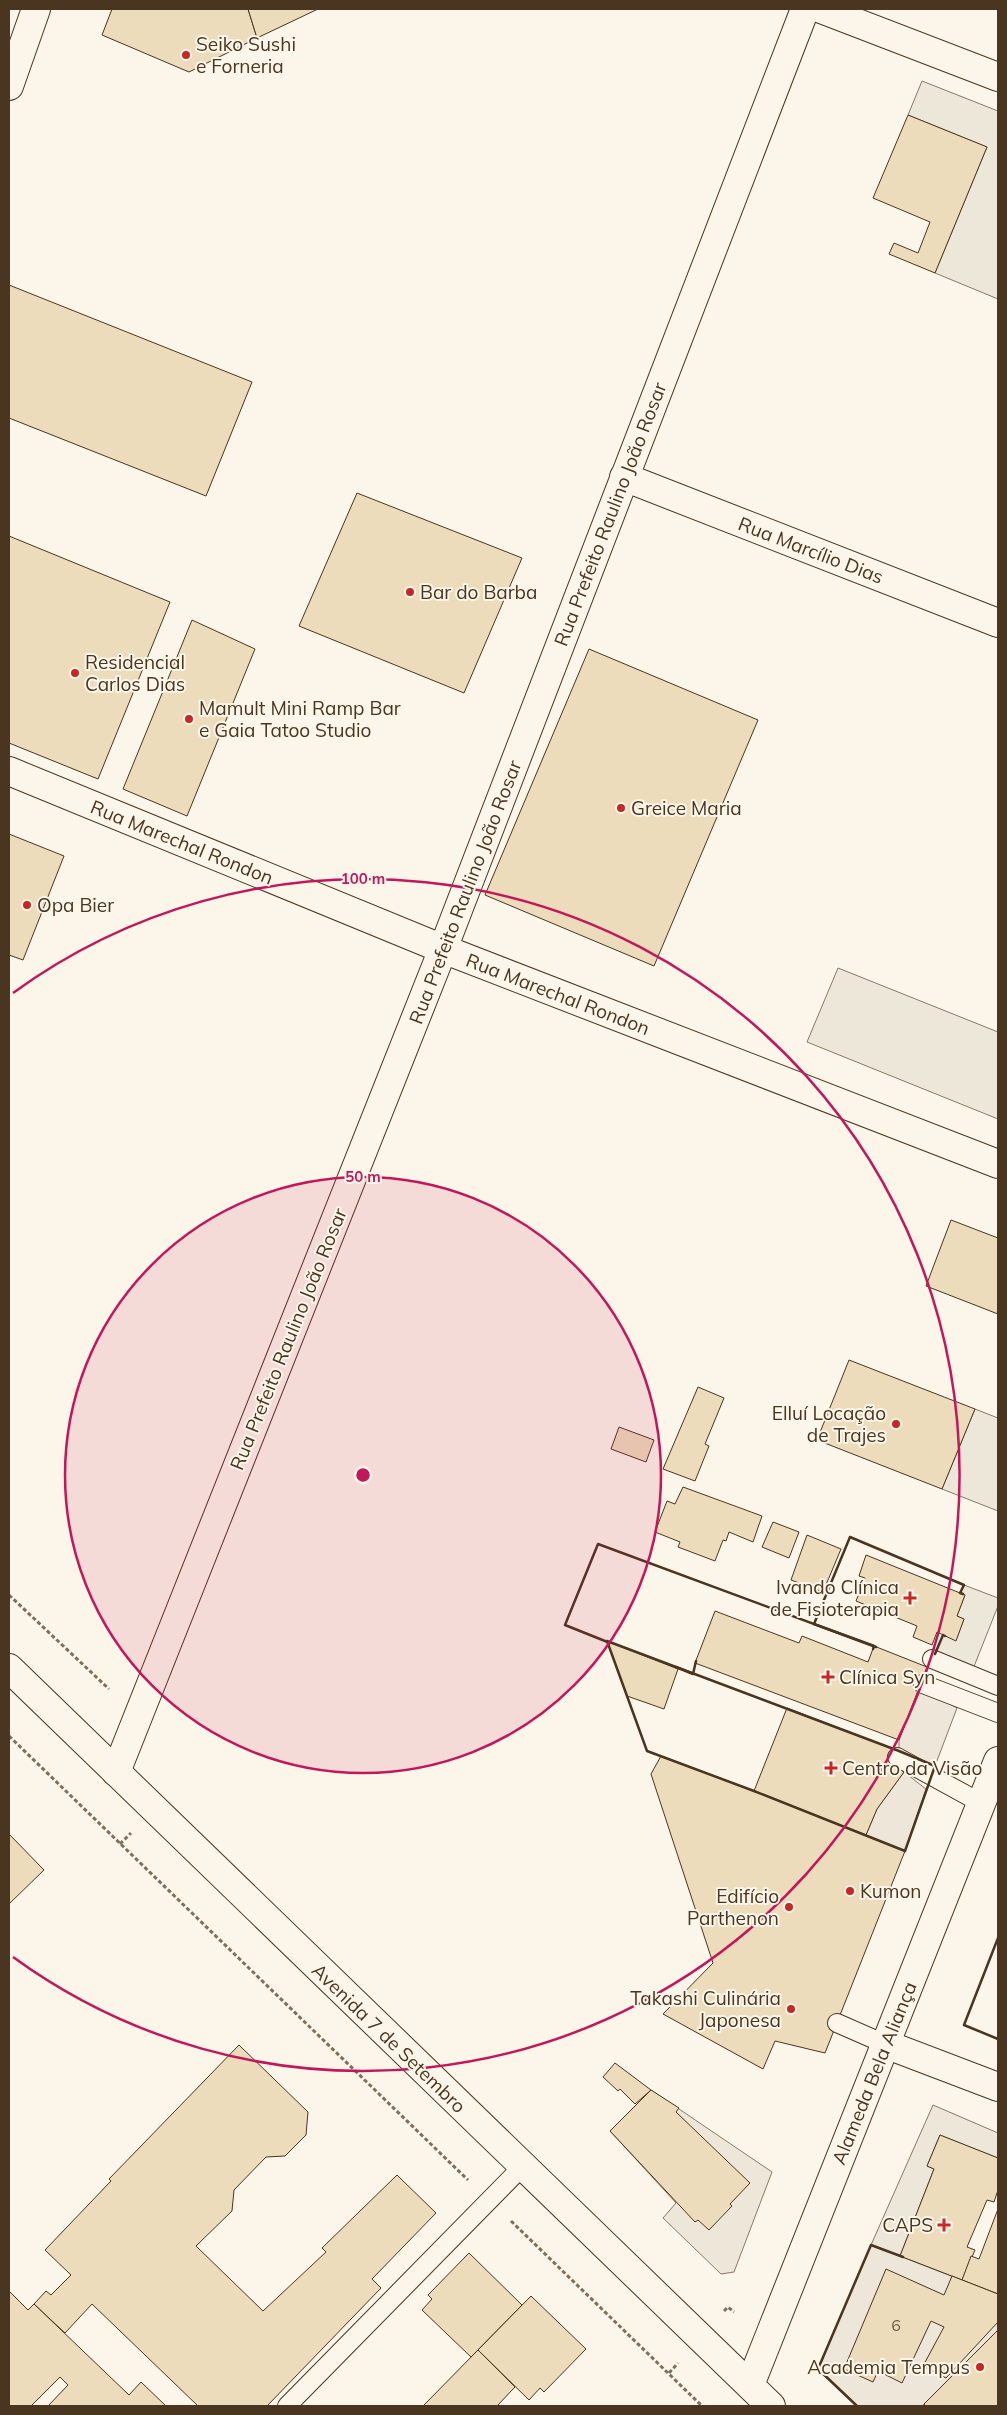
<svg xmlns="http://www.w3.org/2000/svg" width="1007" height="2415" font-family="Mulish,sans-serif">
<rect width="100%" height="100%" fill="#fbf6e9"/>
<g fill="#ede6d9" stroke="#887966">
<path d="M 919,1687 L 957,1708 L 935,1766 L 899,1751 L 899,1740 Z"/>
<path d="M 904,1772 L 926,1789 L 905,1851 L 866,1835 L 877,1809 Z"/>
<path d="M 651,2090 L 772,2172 L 734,2272 L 721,2274 L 663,2218 L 676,2203 L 610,2131 Z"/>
<path d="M 871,2245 L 998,2294 L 998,2330 L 922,2406 L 857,2406 L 818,2369 Z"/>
</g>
<g fill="#ede7d9" stroke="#887966">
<path d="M 922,81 L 998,111 L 998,299 L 935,273 L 987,147 L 908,115 Z"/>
<path d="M 838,968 L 998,1032 L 998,1119 L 807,1042 Z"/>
<path d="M 975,1409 L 998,1418 L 998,1511 L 942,1489 Z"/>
<path d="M 964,1585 L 998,1598 L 998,1606 L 973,1669 L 935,1653 L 943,1635 L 956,1640 L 964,1619 L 957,1616 L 965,1595 L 960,1593 Z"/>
<path d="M 933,2105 L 998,2133 L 998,2158 L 940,2135 L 927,2166 L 934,2169 L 900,2256 L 871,2245 Z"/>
</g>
<g fill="#ecdcbc" stroke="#4a3520">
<path d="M 112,9 L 248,9 L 257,38 L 189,72 L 102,35 Z"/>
<path d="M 248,9 L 318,9 L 257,38 Z"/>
<path d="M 908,115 L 987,147 L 935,273 L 889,254 L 894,243 L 918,253 L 930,222 L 873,198 Z"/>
<path d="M 9,285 L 252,382 L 206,496 L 9,418 Z"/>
<path d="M 357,493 L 522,558 L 464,693 L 299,626 Z"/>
<path d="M 9,536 L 170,602 L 98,779 L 9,743 Z"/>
<path d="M 192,620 L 255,649 L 187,816 L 123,789 Z"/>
<path d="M 589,649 L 758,720 L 654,966 L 485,895 Z"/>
<path d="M 9,834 L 64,856 L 23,960 L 9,955 Z"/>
<path d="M 951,1220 L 998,1238 L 998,1314 L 926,1286 Z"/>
<path d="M 849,1360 L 975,1409 L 942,1489 L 817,1440 Z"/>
<path d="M 698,1387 L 724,1398 L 705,1444 L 709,1446 L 695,1481 L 663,1469 Z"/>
<path d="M 619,1427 L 654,1440 L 646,1462 L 611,1449 Z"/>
<path d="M 683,1487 L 762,1516 L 753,1542 L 729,1532 L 726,1541 L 723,1540 L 715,1561 L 678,1547 L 680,1542 L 655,1532 L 667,1501 L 675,1504 Z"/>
<path d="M 773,1522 L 799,1532 L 789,1558 L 762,1547 Z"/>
<path d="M 807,1535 L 841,1549 L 823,1592 L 791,1580 Z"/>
<path d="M 866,1555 L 965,1595 L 957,1616 L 964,1619 L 956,1641 L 937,1632 L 932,1645 L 913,1637 L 917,1626 L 856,1601 L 865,1578 L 859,1576 Z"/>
<path d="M 715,1611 L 799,1643 L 802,1636 L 868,1662 L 874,1646 L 927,1667 L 899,1740 L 695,1663 Z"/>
<path d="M 607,1641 L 678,1669 L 664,1709 L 627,1696 Z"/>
<path d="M 787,1708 L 899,1751 L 893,1765 L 904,1772 L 877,1809 L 866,1835 L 754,1791 Z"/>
<path d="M 661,1756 L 754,1791 L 905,1851 L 825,2053 L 775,2041 L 763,2069 L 663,2014 L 713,1963 L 651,1774 Z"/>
<path d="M 9,1834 L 44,1870 L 9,1904 Z"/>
<path d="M 239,2045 L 308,2112 L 306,2135 L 285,2156 L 266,2157 L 234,2190 L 232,2211 L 196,2246 L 263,2311 L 326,2252 L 322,2248 L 397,2175 L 436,2213 L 372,2279 L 381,2288 L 267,2406 L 198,2406 L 92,2304 L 65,2333 L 34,2304 L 46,2291 L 51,2295 L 71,2275 L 45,2250 L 111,2181 L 109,2179 Z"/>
<path d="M 615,2063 L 651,2090 L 635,2104 L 620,2089 L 618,2091 L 603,2077 Z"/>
<path d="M 651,2090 L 679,2108 L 676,2112 L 750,2183 L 730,2204 L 732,2206 L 709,2230 L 698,2220 L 695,2222 L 610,2131 Z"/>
<path d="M 940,2135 L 998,2158 L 998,2190 L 994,2202 L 987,2200 L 967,2247 L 975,2250 L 962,2280 L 900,2256 L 934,2169 L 927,2166 Z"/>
<path d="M 998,2209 L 998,2294 L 962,2280 L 971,2256 L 979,2259 Z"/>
<path d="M 469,2253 L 522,2305 L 471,2357 L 422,2310 L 432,2299 L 428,2295 Z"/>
<path d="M 886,2269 L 944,2295 L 952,2276 L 998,2294 L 998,2322 L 946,2378 L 923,2366 L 944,2327 L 931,2321 L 902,2383 L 878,2371 L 873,2382 L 844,2369 Z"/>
<path d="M 9,2291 L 28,2310 L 34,2304 L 129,2395 L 141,2382 L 166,2406 L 48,2406 L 68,2385 L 60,2377 L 31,2406 L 9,2406 Z"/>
<path d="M 531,2296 L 586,2349 L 544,2392 L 540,2388 L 529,2400 L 478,2350 Z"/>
<path d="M 998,2330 L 998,2406 L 926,2406 L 924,2404 Z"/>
<path d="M 478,2350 L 515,2387 L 497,2406 L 423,2406 Z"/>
</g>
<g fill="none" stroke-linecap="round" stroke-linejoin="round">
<g stroke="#4a3520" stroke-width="20">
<g id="lane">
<path d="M 932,1659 L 998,1686"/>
<path d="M 923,1684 L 998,1713"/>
<path d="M 897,1757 L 981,1803"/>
<path d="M 837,2023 L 885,2044"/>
<path d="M 287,2406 L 522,2167"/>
</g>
</g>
<g stroke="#4a3520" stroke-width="30">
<g id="street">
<path d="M 624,477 L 998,623"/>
<path d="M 9,771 L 443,949 L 998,1164"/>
<path d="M 116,1772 L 443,949 L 805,9"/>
<path d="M 885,2044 L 998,2087"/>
</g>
</g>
<g stroke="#4a3520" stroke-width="30">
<g id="secondary">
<path d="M 821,9 L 998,77"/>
<path d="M 9,86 L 36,9"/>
<path d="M 9,1668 L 771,2406"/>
<path d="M 750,2385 L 998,1761"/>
</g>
</g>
<g stroke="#7f6f5c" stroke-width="3" stroke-dasharray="4 2.5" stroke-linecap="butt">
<path d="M 9,1595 L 109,1689"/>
<path d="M 9,1736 L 468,2180"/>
<path d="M 120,1844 L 131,1833"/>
<path d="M 511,2221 L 702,2406"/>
<path d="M 724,2311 L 728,2307 L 734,2312"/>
<path d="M 669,2373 L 678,2363"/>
</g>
<use href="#lane" stroke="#fbf6e9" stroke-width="18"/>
<use href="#street" stroke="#fbf6e9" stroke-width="28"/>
<use href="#secondary" stroke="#fbf6e9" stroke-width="28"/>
<g stroke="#4a3520" stroke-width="2.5">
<path d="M 814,1624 L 850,1537 L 964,1585 L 960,1593 L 963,1594"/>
<path d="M 814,1624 L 874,1646 L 873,1649"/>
<path d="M 607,1641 L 899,1751 L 935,1766 L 905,1851 L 754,1791 L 647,1751 Z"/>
<path d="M 610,1643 L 565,1625 L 598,1544 L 876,1647"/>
<path d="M 935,1654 L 943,1635 L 945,1636"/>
<path d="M 676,1667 L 693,1674 L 696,1661"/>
<path d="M 998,1938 L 964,2025 L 998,2039"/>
<path d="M 857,2406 L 818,2369 L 871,2245 L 903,2257"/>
</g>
</g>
<circle cx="363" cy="1475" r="298" fill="#c2185b" fill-opacity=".12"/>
<g fill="none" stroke="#c2185b" stroke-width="2.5">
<circle cx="363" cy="1475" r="298"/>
<path d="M13 993A596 596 0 1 1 13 1957"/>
</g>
<g fill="#c62828" stroke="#fbf6e9" stroke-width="2">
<circle cx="186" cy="55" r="5"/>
<circle cx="410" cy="592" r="5"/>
<circle cx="75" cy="673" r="5"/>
<circle cx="189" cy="719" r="5"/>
<circle cx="621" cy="808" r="5"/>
<circle cx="27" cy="905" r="5"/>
<circle cx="896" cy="1424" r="5"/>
<path d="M907.5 1590.5h5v5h5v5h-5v5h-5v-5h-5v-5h5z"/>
<path d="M825.5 1669.5h5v5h5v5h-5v5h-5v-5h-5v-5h5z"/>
<path d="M828.5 1760.5h5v5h5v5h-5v5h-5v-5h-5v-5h5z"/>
<circle cx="850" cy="1891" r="5"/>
<circle cx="789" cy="1907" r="5"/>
<circle cx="791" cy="2009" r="5"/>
<path d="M941.5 2217.5h5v5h5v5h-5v5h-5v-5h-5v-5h5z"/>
<circle cx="980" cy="2367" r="5"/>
</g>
<g text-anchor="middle" stroke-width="4" stroke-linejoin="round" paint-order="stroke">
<g font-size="16" fill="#725f47">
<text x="896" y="2331">6</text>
</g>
<g font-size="19" fill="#4a3520" stroke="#fbf6e9" text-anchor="start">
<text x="196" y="51">Seiko Sushi<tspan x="196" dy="22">e Forneria</tspan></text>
<text x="420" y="599">Bar do Barba</text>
<text x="85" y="669">Residencial<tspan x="85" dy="22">Carlos Dias</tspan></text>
<text x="199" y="715">Mamult Mini Ramp Bar<tspan x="199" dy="22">e Gaia Tatoo Studio</tspan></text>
<text x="631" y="815">Greice Maria</text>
<text x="37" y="912">Opa Bier</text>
<text x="886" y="1420" text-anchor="end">Elluí Locação<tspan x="886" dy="22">de Trajes</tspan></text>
<text x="899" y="1594" text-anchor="end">Ivando Clínica<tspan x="899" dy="22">de Fisioterapia</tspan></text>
<text x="839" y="1684">Clínica Syn</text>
<text x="842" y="1775">Centro da Visão</text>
<text x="860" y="1898">Kumon</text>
<text x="779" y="1903" text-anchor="end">Edifício<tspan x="779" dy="22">Parthenon</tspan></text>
<text x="781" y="2005" text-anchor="end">Takashi Culinária<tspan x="781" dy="22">Japonesa</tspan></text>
<text x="933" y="2232" text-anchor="end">CAPS</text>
<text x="970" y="2374" text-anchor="end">Academia Tempus</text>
</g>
<g font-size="19" fill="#4a3520" stroke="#fbf6e9">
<text transform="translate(610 514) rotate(-69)" y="7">Rua Prefeito Raulino João Rosar</text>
<text transform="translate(811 550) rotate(21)" y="7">Rua Marcílio Dias</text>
<text transform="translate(182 842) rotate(22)" y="7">Rua Marechal Rondon</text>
<text transform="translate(465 892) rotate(-69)" y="7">Rua Prefeito Raulino João Rosar</text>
<text transform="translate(558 994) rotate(21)" y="7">Rua Marechal Rondon</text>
<text transform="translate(288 1339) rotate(-68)" y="7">Rua Prefeito Raulino João Rosar</text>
<text transform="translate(389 2038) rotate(44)" y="7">Avenida 7 de Setembro</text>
<text transform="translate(874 2073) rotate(-68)" y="7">Alameda Bela Aliança</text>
</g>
</g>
<circle cx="363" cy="1475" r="8" fill="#c2185b" stroke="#fbf6e9" stroke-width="2.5"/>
<g font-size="15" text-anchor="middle" font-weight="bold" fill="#c2185b" stroke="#fbf6e9" stroke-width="4" stroke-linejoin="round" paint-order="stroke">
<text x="363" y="884">100 m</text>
<text x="363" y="1182">50 m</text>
</g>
<rect width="1007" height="2415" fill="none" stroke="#4a3520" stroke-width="20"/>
</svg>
